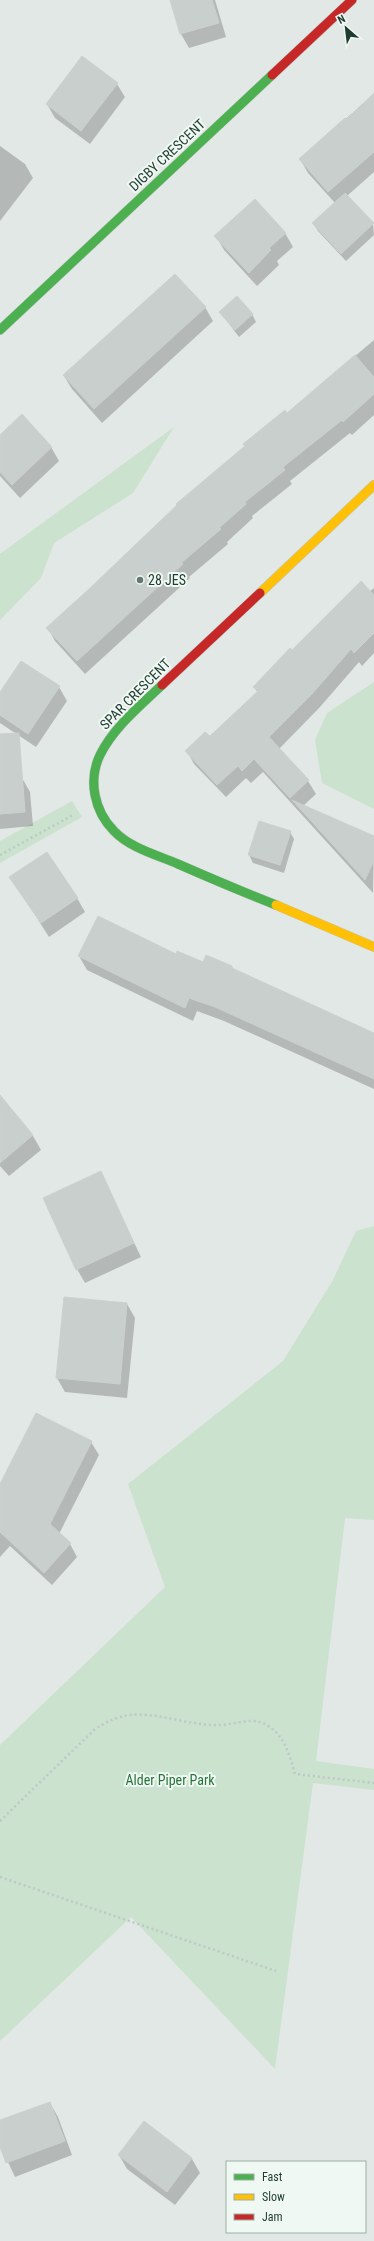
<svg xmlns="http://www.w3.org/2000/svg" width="374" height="2241" font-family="'Roboto Condensed',sans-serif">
<rect width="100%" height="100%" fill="#e2e8e5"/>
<g fill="#cae2ce">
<path d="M 174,427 L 133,493 L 54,543 L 41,578 L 0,620 L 0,554 Z"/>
<path d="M 374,682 L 374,809 L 322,783 L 315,740 L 327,713 Z"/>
<path d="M 72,801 L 82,817 L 0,863 L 0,841 Z"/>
<path d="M 374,1226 L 374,1520 L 345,1518 L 316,1761 L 374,1769 L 374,1790 L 313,1783 L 275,2069 L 131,1917 L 0,2041 L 0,1745 L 165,1587 L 128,1484 L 283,1361 L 333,1280 L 356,1231 Z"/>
</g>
<g fill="#0003">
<path d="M 171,0 L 215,0 L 226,37 L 189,48 L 181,34 Z"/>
<path d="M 117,84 L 125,97 L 90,144 L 55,118 L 47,104 Z"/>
<path d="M 374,94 L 374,172 L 347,196 L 373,224 L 374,235 L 346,261 L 318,231 L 313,223 L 335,203 L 308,173 L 300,159 Z"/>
<path d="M 0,146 L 25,164 L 33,178 L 0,221 Z"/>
<path d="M 285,233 L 293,247 L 277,261 L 279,265 L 257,286 L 224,250 L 216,236 Z"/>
<path d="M 205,307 L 213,321 L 102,423 L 72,389 L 64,376 Z"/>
<path d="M 220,312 L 252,314 L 256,322 L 239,337 Z"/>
<path d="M 374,340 L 374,415 L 352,435 L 350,433 L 290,481 L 292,484 L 252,516 L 253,518 L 227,542 L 228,544 L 189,577 L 190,578 L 85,674 L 55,641 L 48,628 L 287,414 Z"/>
<path d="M 0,437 L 51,447 L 59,461 L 20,498 L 0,476 Z"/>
<path d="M 374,588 L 374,653 L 362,666 L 359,662 L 320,707 L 279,749 L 308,781 L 316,794 L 303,806 L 374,837 L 373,893 L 263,772 L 251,783 L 246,778 L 226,797 L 194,764 L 187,751 L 210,738 L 258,693 L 254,687 L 292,651 Z"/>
<path d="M 59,687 L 67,701 L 36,747 L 0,723 L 0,694 Z"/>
<path d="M 22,778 L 30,792 L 33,826 L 0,829 L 0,783 Z"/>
<path d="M 290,832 L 294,839 L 284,873 L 253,863 L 249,855 Z"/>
<path d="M 11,877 L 77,898 L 85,912 L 49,937 Z"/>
<path d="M 79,956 L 177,956 L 204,964 L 232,967 L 234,970 L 374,1034 L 374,1089 L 224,1021 L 197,1011 L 193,1021 L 87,970 Z"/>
<path d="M 0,1096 L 33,1136 L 41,1150 L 9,1176 L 0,1166 Z"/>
<path d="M 100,1172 L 141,1257 L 85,1283 L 77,1269 Z"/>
<path d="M 65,1298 L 127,1304 L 135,1318 L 127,1398 L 65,1392 L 57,1378 Z"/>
<path d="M 91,1442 L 99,1455 L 59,1534 L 70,1544 L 77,1557 L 52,1585 L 10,1546 L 0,1557 L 0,1486 Z"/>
<path d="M 50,2103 L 58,2117 L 72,2155 L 15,2177 L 0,2145 L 0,2121 Z"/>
<path d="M 144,2122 L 192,2159 L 200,2173 L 175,2205 L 127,2169 L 119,2155 Z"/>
</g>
<g fill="#c9cfcc" stroke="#cbd1ce">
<path d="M 170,0 L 212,0 L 219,23 L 180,34 Z"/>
<path d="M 82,56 L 118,83 L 81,131 L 46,104 Z"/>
<path d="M 374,93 L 374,152 L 328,192 L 299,159 L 345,118 L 346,120 Z"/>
<path d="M 345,193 L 374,223 L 341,254 L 312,223 Z"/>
<path d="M 255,199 L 286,233 L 269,248 L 271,250 L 249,273 L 214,236 Z"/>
<path d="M 175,274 L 206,307 L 94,409 L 63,375 Z"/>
<path d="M 237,296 L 253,314 L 235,330 L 219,312 Z"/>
<path d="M 355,355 L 374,377 L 374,394 L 343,422 L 342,420 L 283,467 L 285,470 L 245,502 L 246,504 L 219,528 L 221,529 L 181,563 L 183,564 L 77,661 L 46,628 L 88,590 L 177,505 L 176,504 L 245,446 L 243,444 L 285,410 L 287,413 Z"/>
<path d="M 22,414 L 52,447 L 12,485 L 0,472 L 0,435 Z"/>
<path d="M 361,581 L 374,595 L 374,633 L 354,653 L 351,649 L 312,694 L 269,737 L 309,780 L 290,798 L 254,759 L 242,771 L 238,766 L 217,785 L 185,751 L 205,732 L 210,736 L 258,691 L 253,687 L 290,648 L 292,650 Z"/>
<path d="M 21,661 L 60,686 L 28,734 L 0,715 L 0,692 Z"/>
<path d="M 19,733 L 25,812 L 0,814 L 0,734 Z"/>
<path d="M 292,800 L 374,836 L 374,860 L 365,880 Z"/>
<path d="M 259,821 L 291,831 L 280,865 L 248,855 Z"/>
<path d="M 47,852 L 78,898 L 41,923 L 9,877 Z"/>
<path d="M 98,916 L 176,954 L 177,951 L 203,962 L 206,955 L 232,966 L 232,968 L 374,1033 L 374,1079 L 215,1007 L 189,998 L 185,1008 L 78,956 Z"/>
<path d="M 0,1095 L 33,1135 L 0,1163 Z"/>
<path d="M 101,1171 L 134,1243 L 76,1270 L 43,1198 Z"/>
<path d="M 64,1297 L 127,1303 L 120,1384 L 56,1378 Z"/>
<path d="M 36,1413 L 92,1441 L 50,1524 L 71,1543 L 44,1573 L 0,1532 L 0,1484 Z"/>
<path d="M 50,2102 L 65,2141 L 6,2163 L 0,2147 L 0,2120 Z"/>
<path d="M 144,2121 L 192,2158 L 167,2192 L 118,2155 Z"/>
</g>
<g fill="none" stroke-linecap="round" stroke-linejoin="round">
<g stroke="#bec6c2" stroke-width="10">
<g id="fast">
<path d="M 0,330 L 272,75"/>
<path d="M 162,685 C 139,707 114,727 100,755 C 88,780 94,811 114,831 C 130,848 157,855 178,864 C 210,878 243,892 276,905"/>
</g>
</g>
<g stroke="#bec6c2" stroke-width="10">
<g id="slow">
<path d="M 260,593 L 374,485"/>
<path d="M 276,905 L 374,947"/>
</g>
</g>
<g stroke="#bec6c2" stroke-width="10">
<g id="jam">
<path d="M 272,75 L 352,0"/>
<path d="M 162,685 L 260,593"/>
</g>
</g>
<g stroke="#bfc8c5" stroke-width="2.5" stroke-dasharray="2 3" stroke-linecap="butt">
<path d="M 0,855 L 73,815"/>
<path d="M 0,1821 L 95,1729 C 107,1722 115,1717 129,1715 C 159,1712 189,1726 219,1725 C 235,1725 253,1716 267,1725 C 286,1737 289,1755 295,1774 L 374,1783"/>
<path d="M 0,1877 L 276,1971"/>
</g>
<use href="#fast" stroke="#4caf50" stroke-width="9"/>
<use href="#slow" stroke="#ffc107" stroke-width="9"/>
<use href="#jam" stroke="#c62828" stroke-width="9"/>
</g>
<circle fill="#63786f" stroke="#f0f8f3" stroke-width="1.5" cx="140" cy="580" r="4"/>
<g text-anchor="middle" stroke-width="4" stroke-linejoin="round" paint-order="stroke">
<g font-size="14" fill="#1f3c30" stroke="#f0f8f3">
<text transform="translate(167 155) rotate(-43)" y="5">DIGBY CRESCENT</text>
<text transform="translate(135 694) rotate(-45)" y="5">SPAR CRESCENT</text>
</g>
<g font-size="14" fill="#1f3c30" stroke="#f0f8f3" text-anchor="start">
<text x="148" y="585">28 JES</text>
</g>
<g font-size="14" fill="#27753a" stroke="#f0f8f3">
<text x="170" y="1785">Alder Piper Park</text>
</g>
</g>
<rect x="226" y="2161" width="140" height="72" fill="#f0f8f3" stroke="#9cada5"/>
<rect x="234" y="2174" width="20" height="6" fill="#4caf50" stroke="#9cada5"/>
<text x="262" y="2181" font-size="12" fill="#1f3c30">Fast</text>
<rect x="234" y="2194" width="20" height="6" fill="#ffc107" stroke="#9cada5"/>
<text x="262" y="2201" font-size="12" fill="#1f3c30">Slow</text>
<rect x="234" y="2214" width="20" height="6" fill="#c62828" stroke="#9cada5"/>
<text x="262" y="2221" font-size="12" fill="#1f3c30">Jam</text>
<g transform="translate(346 28) rotate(332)" stroke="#f0f8f3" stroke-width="3" paint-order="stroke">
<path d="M0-3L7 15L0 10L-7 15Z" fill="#1f3c30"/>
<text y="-6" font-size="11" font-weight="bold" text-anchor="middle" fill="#1f3c30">N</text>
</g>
</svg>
